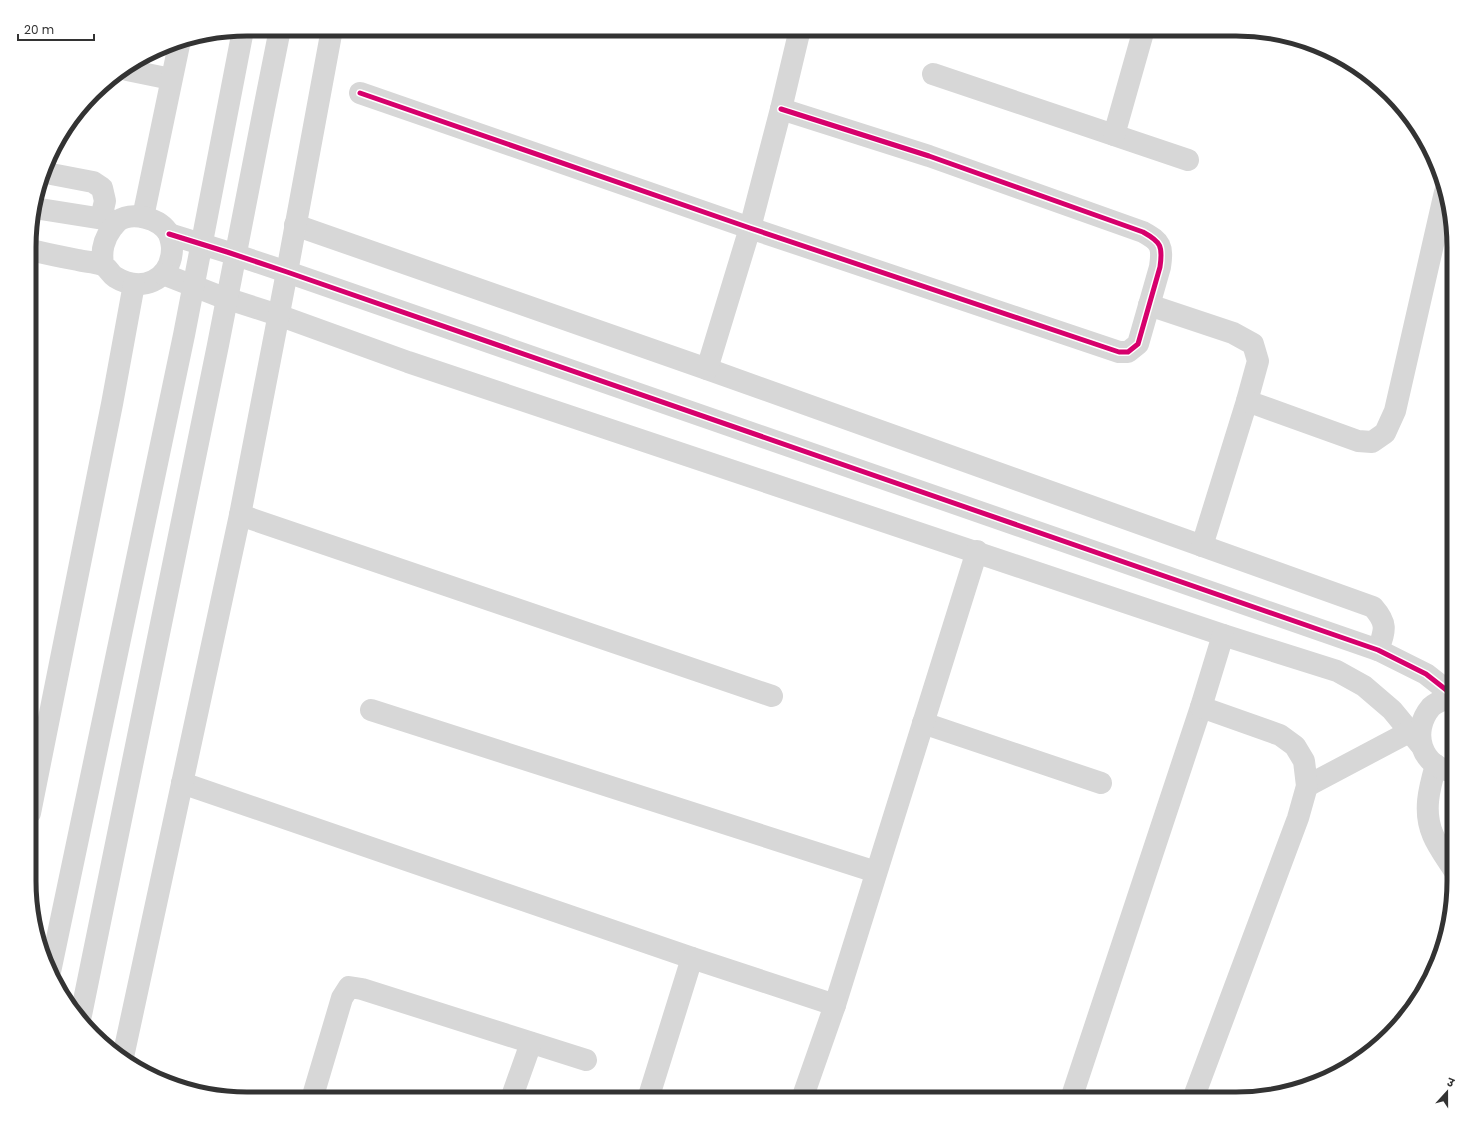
<svg xmlns="http://www.w3.org/2000/svg" width="1483" height="1128" font-family="Poppins,'Noto Sans Devanagari',sans-serif">
<rect width="100%" height="100%" fill="#fff"/>
<g fill="none" stroke-linecap="round" stroke-linejoin="round">
<g stroke="#d7d7d7" stroke-width="22">
<path d="M 127,70 L 171,79"/>
<path d="M 933,74 L 1188,160"/>
<path d="M 360,93 L 750,228 L 1119,352 L 1128,352 L 1138,344 L 1160,267 C 1163,246 1161,242 1143,232 L 929,156 L 781,109"/>
<path d="M 1114,135 L 1144,29"/>
<path d="M 46,173 L 93,182 L 102,188 L 105,201 L 101,218"/>
<path d="M 34,208 L 116,221"/>
<path d="M 143,217 L 180,40"/>
<path d="M 295,225 L 707,369 L 1373,607 C 1388,624 1385,630 1378,650"/>
<path d="M 169,234 L 227,252 L 287,272 L 1378,650 L 1426,674 L 1454,696"/>
<path d="M 31,250 C 47,254 62,257 78,260 C 86,262 95,262 102,265 C 108,267 110,274 115,277 C 141,293 171,281 172,249 C 172,245 170,237 169,234 C 160,218 132,211 118,221 C 116,223 114,226 112,228 C 103,240 101,251 103,265"/>
<path d="M 163,274 L 219,296 L 278,315 L 408,362 L 1223,635 L 1337,671 L 1364,686 L 1392,710 L 1420,744"/>
<path d="M 1149,305 L 1233,333 L 1253,344 L 1258,361 L 1247,401 L 1202,546"/>
<path d="M 707,369 L 750,228 L 781,109 L 800,29"/>
<path d="M 1247,401 L 1358,441 L 1372,442 L 1385,433 L 1395,411 L 1445,192"/>
<path d="M 240,515 L 772,696"/>
<path d="M 371,710 L 876,872"/>
<path d="M 923,723 L 1101,783"/>
<path d="M 1436,765 C 1429,789 1423,812 1433,835 C 1438,847 1447,859 1454,870"/>
<path d="M 1454,772 C 1421,767 1410,732 1431,707 C 1437,701 1446,699 1454,696"/>
<path d="M 182,783 L 692,958"/>
<path d="M 1307,786 L 1409,732"/>
<path d="M 30,813 L 112,404 L 134,284"/>
<path d="M 50,972 L 184,335 L 243,30"/>
<path d="M 81,1015 L 218,345 L 264,109 L 280,29"/>
<path d="M 123,1057 L 240,515 L 287,272 L 332,29"/>
<path d="M 312,1099 L 342,998 L 349,987 L 362,989 L 586,1060"/>
<path d="M 511,1099 L 531,1043"/>
<path d="M 648,1099 L 692,958 L 835,1005"/>
<path d="M 802,1099 L 835,1005 L 977,551"/>
<path d="M 1071,1099 L 1201,707 L 1223,635"/>
<path d="M 1193,1099 L 1298,818 L 1307,786 L 1304,761 L 1295,746 L 1280,735 L 1201,707"/>
</g>
<g stroke="#fff" stroke-width="8">
<g id="cycleway">
<path d="M 360,93 L 750,228 L 1119,352 L 1128,352 L 1138,344 L 1160,267 C 1163,246 1161,242 1143,232 L 929,156 L 781,109"/>
<path d="M 169,234 L 227,252 L 287,272 L 1378,650 L 1426,674 L 1454,696"/>
</g>
</g>
<use href="#cycleway" stroke="#d6006c" stroke-width="5"/>
</g>
<path d="M0 0H1483V1128H0ZM247 36H1236A211 211 0 0 1 1447 247V881A211 211 0 0 1 1236 1092H247A211 211 0 0 1 36 881V247A211 211 0 0 1 247 36Z" fill="#fff" fill-rule="evenodd"/>
<path fill="none" stroke="#333" stroke-width="5" d="M247 36H1236A211 211 0 0 1 1447 247V881A211 211 0 0 1 1236 1092H247A211 211 0 0 1 36 881V247A211 211 0 0 1 247 36Z"/>
<g transform="translate(1447 1092) rotate(21)" stroke="#ffffff" stroke-width="3" paint-order="stroke">
<path d="M0-3L7 15L0 10L-7 15Z" fill="#333333"/>
<text y="-6" font-size="11" font-weight="bold" text-anchor="middle" fill="#333333">उ</text>
</g>
<path d="M18 34v6h76v-6" fill="none" stroke="#333333" stroke-width="2"/>
<text x="24" y="34" font-size="12" fill="#333333" stroke="#ffffff" stroke-width="3" paint-order="stroke">20 m</text>
</svg>
